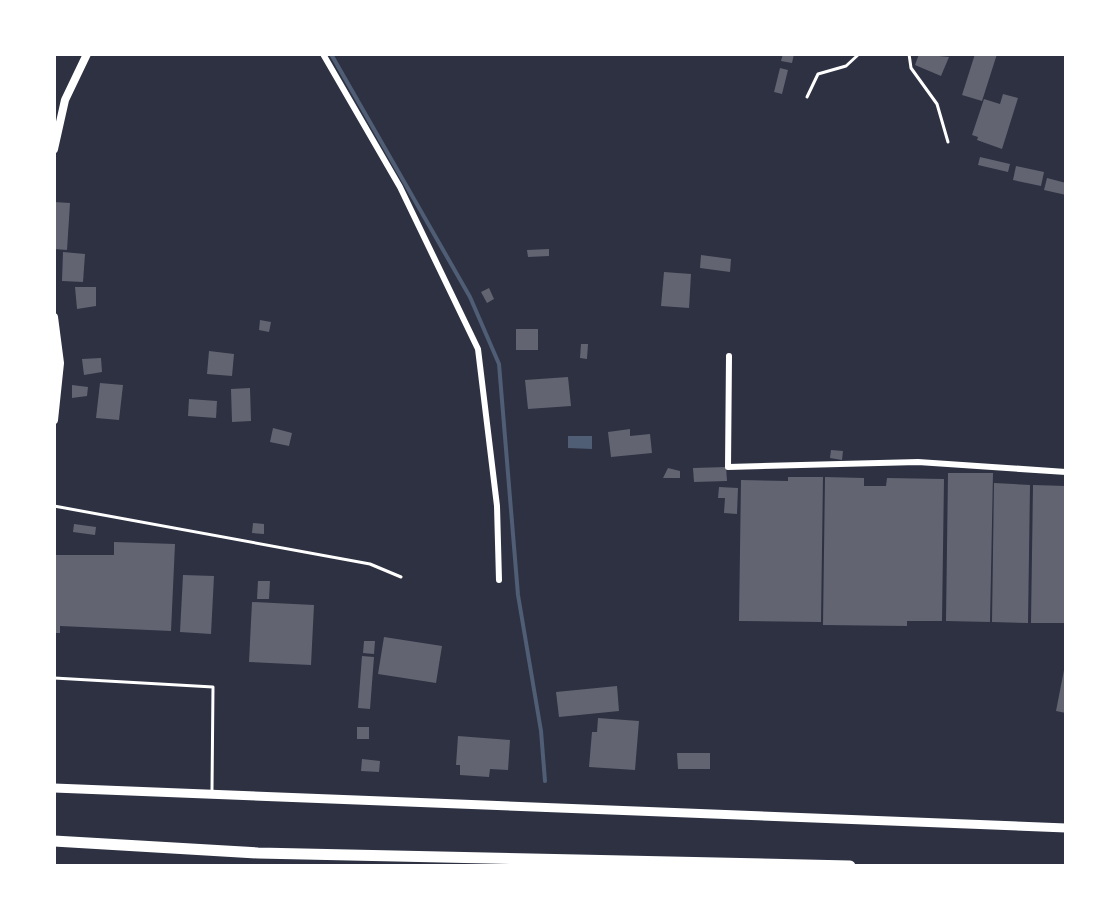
<svg xmlns="http://www.w3.org/2000/svg" width="1120" height="920" font-family="'Source Serif 4',serif">
<rect width="100%" height="100%" fill="#2d3142"/>
<path fill="#4f5d75" d="M 568,436 L 592,436 L 592,449 L 568,448 Z"/>
<g fill="none" stroke-linecap="round" stroke-linejoin="round">
<path stroke="#4f5d75" stroke-width="4" d="M 331,54 L 470,297 L 499,364 L 518,595 L 541,731 L 545,781"/>
</g>
<g fill="#626471">
<path d="M 783,54 L 794,54 L 792,63 L 781,61 Z"/>
<path d="M 919,54 L 949,57 L 941,76 L 915,65 Z"/>
<path d="M 975,54 L 997,54 L 982,101 L 962,95 Z"/>
<path d="M 780,68 L 788,70 L 782,94 L 774,92 Z"/>
<path d="M 1003,94 L 1018,98 L 1002,149 L 977,140 L 978,137 L 972,135 L 984,99 L 1000,104 Z"/>
<path d="M 980,157 L 1010,164 L 1008,172 L 978,165 Z"/>
<path d="M 1016,166 L 1044,172 L 1041,186 L 1013,180 Z"/>
<path d="M 1047,178 L 1066,183 L 1066,195 L 1044,190 Z"/>
<path d="M 54,202 L 70,203 L 67,250 L 54,249 Z"/>
<path d="M 549,249 L 549,256 L 528,257 L 527,250 Z"/>
<path d="M 63,252 L 85,254 L 83,282 L 62,281 Z"/>
<path d="M 701,255 L 731,259 L 730,272 L 700,268 Z"/>
<path d="M 664,272 L 691,274 L 689,308 L 661,306 Z"/>
<path d="M 75,287 L 96,287 L 96,306 L 77,309 Z"/>
<path d="M 489,288 L 494,299 L 487,303 L 481,292 Z"/>
<path d="M 260,320 L 271,322 L 269,332 L 259,330 Z"/>
<rect x="516" y="329" width="22" height="21"/>
<path d="M 581,344 L 588,344 L 587,359 L 580,358 Z"/>
<path d="M 209,351 L 234,354 L 232,376 L 207,374 Z"/>
<path d="M 101,358 L 102,372 L 84,375 L 82,359 Z"/>
<path d="M 568,377 L 571,406 L 528,409 L 525,380 Z"/>
<path d="M 100,383 L 123,385 L 119,420 L 96,418 Z"/>
<path d="M 72,385 L 88,387 L 87,396 L 72,398 Z"/>
<path d="M 250,388 L 251,421 L 232,422 L 231,389 Z"/>
<path d="M 189,399 L 217,401 L 216,418 L 188,416 Z"/>
<path d="M 273,428 L 292,433 L 289,446 L 270,442 Z"/>
<path d="M 630,429 L 630,436 L 650,434 L 652,453 L 611,457 L 608,432 Z"/>
<path d="M 831,450 L 843,451 L 842,460 L 830,458 Z"/>
<path d="M 726,467 L 727,481 L 694,482 L 693,468 Z"/>
<path d="M 668,468 L 680,471 L 680,478 L 663,478 Z"/>
<path d="M 948,473 L 993,473 L 990,622 L 946,621 Z"/>
<path d="M 788,477 L 823,477 L 821,622 L 739,621 L 741,480 L 788,481 Z"/>
<path d="M 825,477 L 864,478 L 864,486 L 886,486 L 887,478 L 944,479 L 942,621 L 907,621 L 907,626 L 823,625 Z"/>
<path d="M 994,483 L 1030,485 L 1028,623 L 992,622 Z"/>
<path d="M 1033,485 L 1066,486 L 1065,623 L 1031,623 Z"/>
<path d="M 719,487 L 738,488 L 737,514 L 724,513 L 725,498 L 718,498 Z"/>
<path d="M 253,523 L 264,524 L 264,534 L 252,533 Z"/>
<path d="M 74,524 L 96,527 L 95,535 L 73,532 Z"/>
<path d="M 114,542 L 175,544 L 171,631 L 60,626 L 60,633 L 54,633 L 54,555 L 114,555 Z"/>
<path d="M 183,575 L 214,576 L 211,634 L 180,632 Z"/>
<path d="M 258,581 L 270,581 L 269,599 L 257,599 Z"/>
<path d="M 252,602 L 314,605 L 311,665 L 249,662 Z"/>
<path d="M 384,637 L 442,646 L 436,683 L 378,674 Z"/>
<path d="M 364,641 L 375,641 L 374,654 L 363,653 Z"/>
<path d="M 362,656 L 374,657 L 370,709 L 358,708 Z"/>
<path d="M 1065,665 L 1066,665 L 1066,713 L 1056,711 Z"/>
<path d="M 617,686 L 619,711 L 559,717 L 556,692 Z"/>
<path d="M 598,718 L 639,721 L 635,770 L 589,767 L 592,732 L 597,732 Z"/>
<rect x="357" y="727" width="12" height="12"/>
<path d="M 458,736 L 510,740 L 508,770 L 490,769 L 489,777 L 460,775 L 460,765 L 456,765 Z"/>
<path d="M 677,753 L 710,753 L 710,769 L 678,769 Z"/>
<path d="M 362,759 L 380,761 L 379,772 L 361,771 Z"/>
</g>
<g fill="none" stroke-linecap="round" stroke-linejoin="round">
<g stroke="#fff" stroke-width="3">
<path d="M 909,54 L 911,68 L 937,104 L 948,142"/>
<path d="M 807,97 L 818,74 L 846,66 L 859,54"/>
<path d="M 54,506 L 370,564 L 401,577"/>
<path d="M 54,678 L 213,687 L 212,790"/>
</g>
<g stroke="#fff" stroke-width="6">
<path d="M 323,54 L 400,187 L 478,349 L 497,506 L 499,580"/>
<path d="M 729,356 L 728,467 L 918,462 L 1066,472"/>
</g>
<g stroke="#fff" stroke-width="8">
<path d="M 54,149 L 65,100 L 87,54"/>
<path d="M 54,317 L 60,363 L 54,420"/>
</g>
<path stroke="#fff" stroke-width="9" d="M 54,788 L 1066,828"/>
<path stroke="#fff" stroke-width="11" d="M 54,841 L 258,853 L 850,866"/>
</g>
<rect width="1120" height="920" fill="none" stroke="#ffffff" stroke-width="112"/>
</svg>
